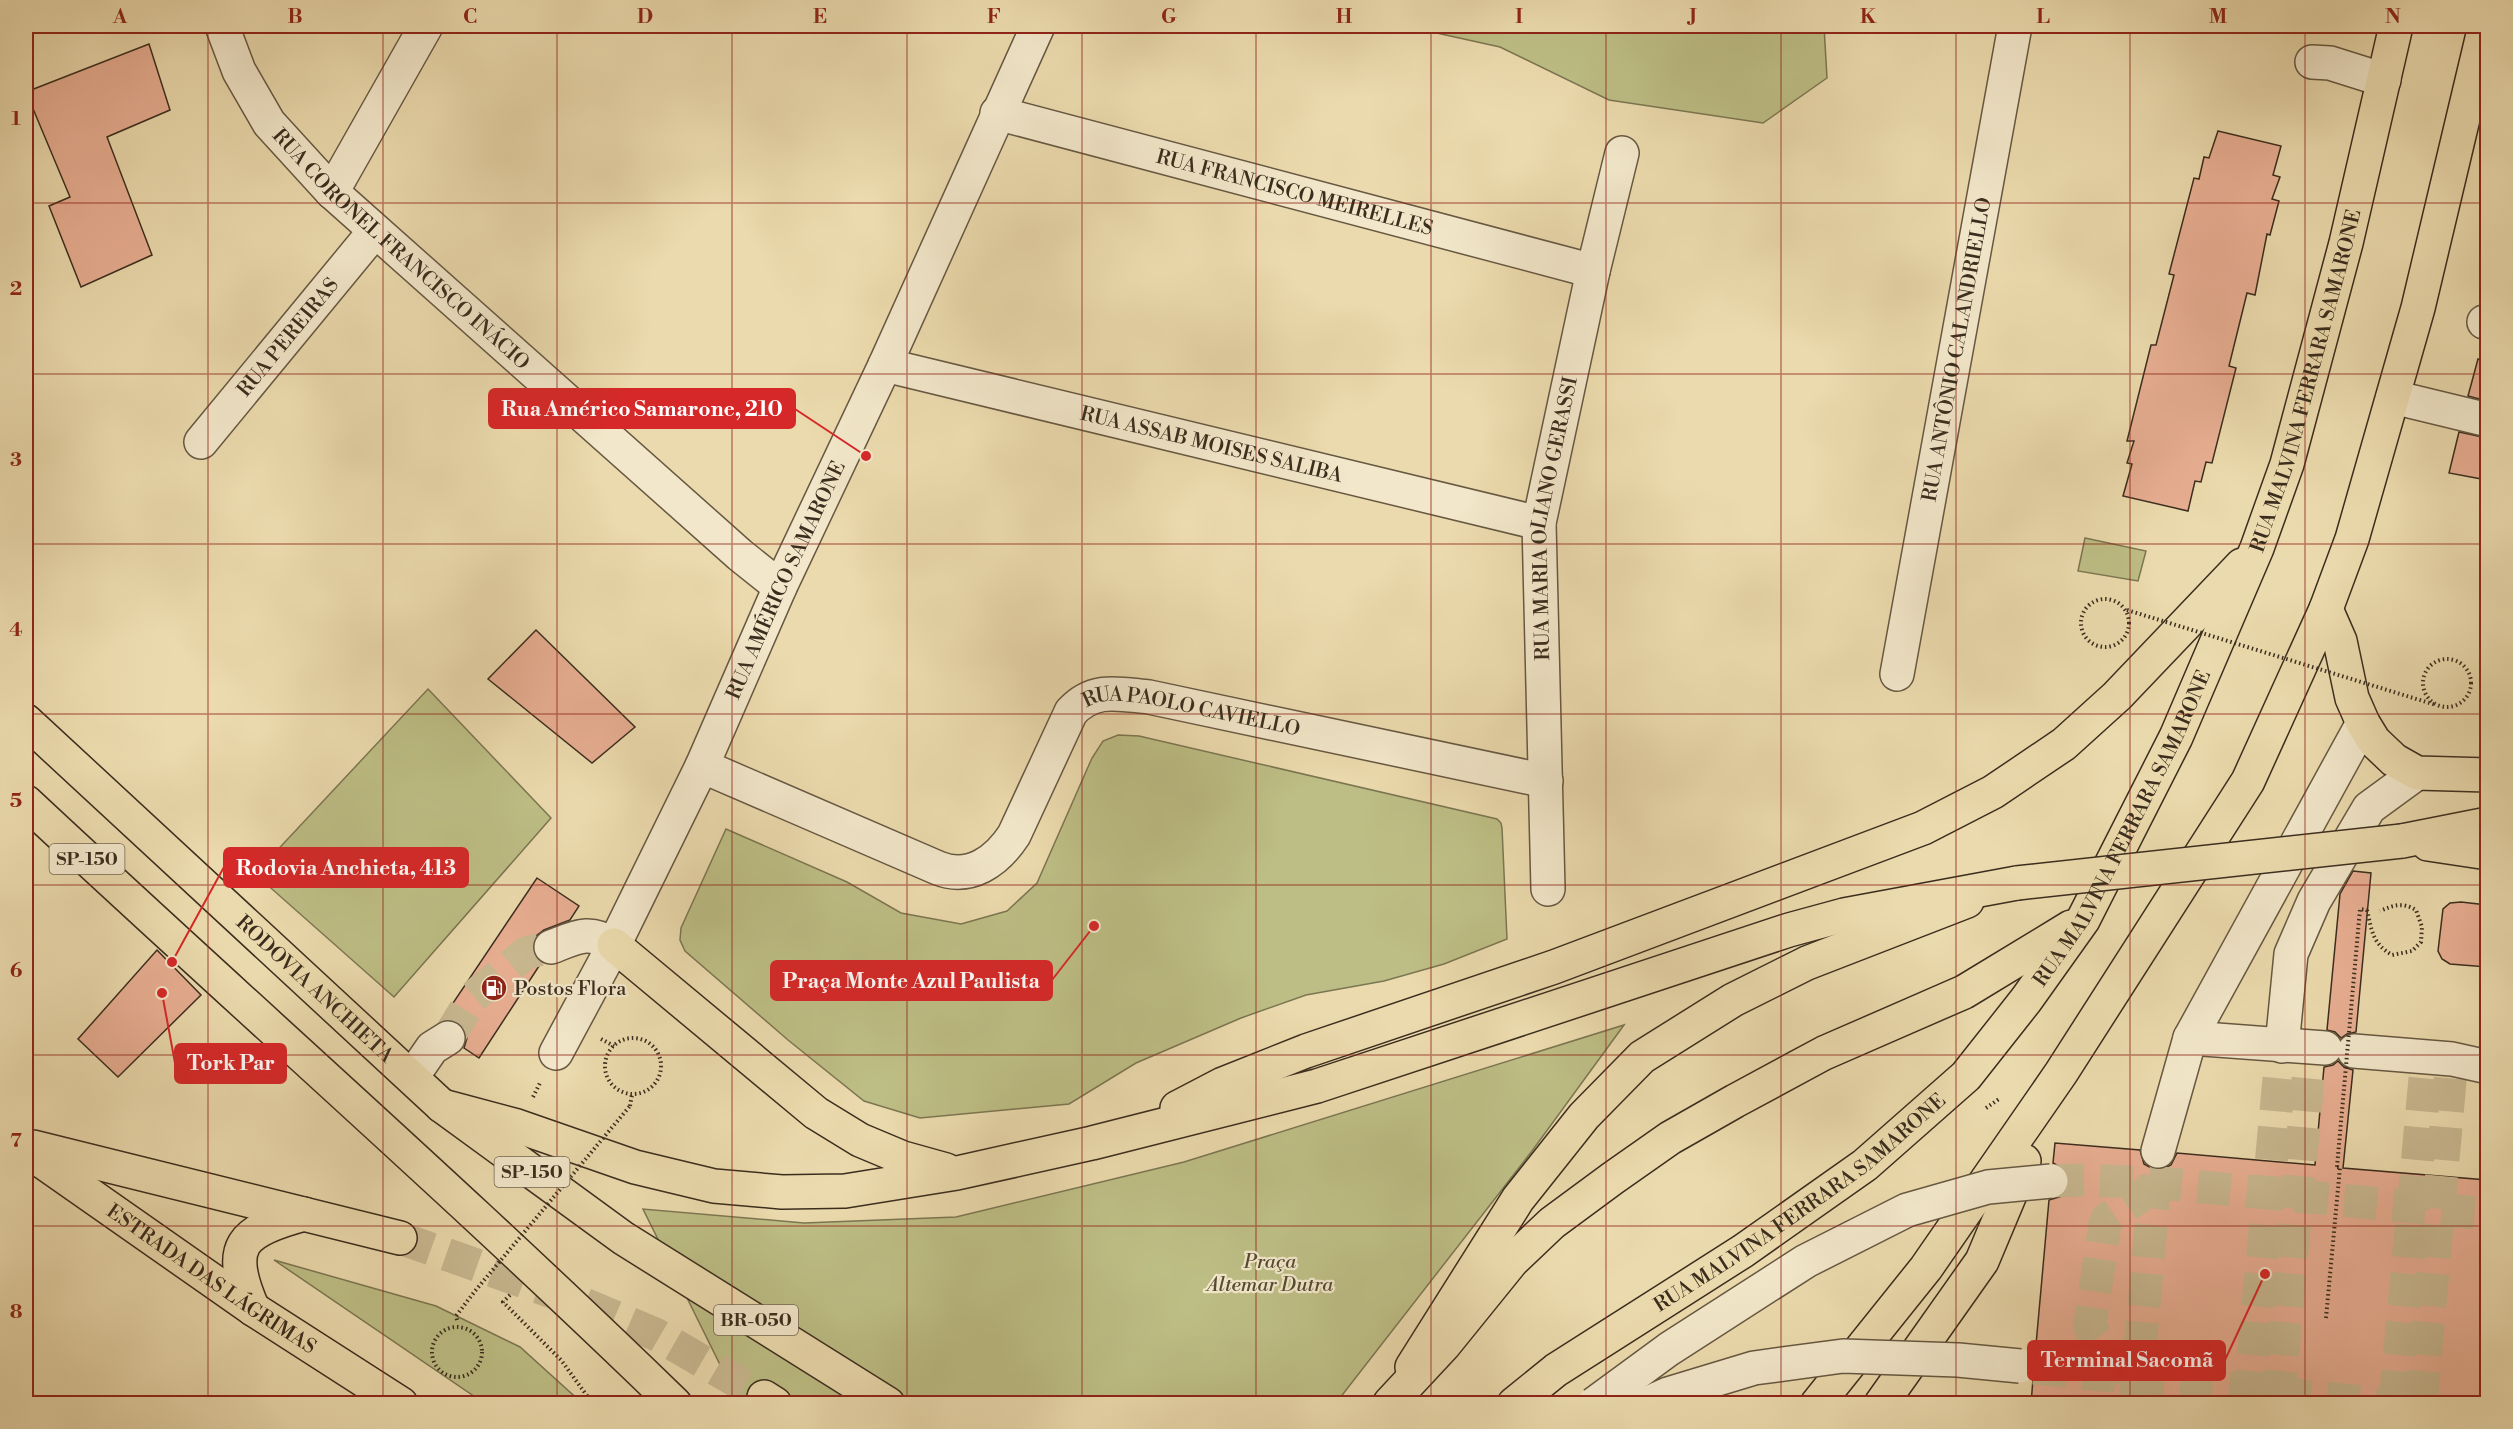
<svg xmlns="http://www.w3.org/2000/svg" width="2513" height="1429" font-family="'Libre Bodoni',serif">
<rect width="100%" height="100%" fill="#ebdaad"/>
<filter id="stains"><feTurbulence type="fractalNoise" baseFrequency=".00333" numOctaves="4"/><feColorMatrix values="0 0 0 0 .2 0 0 0 0 .09 0 0 0 0 .02 0 0 0 .5 -.17"/></filter>
<radialGradient id="worn" r=".72"><stop offset=".6" stop-color="#630" stop-opacity="0"/><stop offset="1" stop-color="#630" stop-opacity=".3"/></radialGradient>
<g fill="#bdbe85" stroke="#7c7652" stroke-width="1.5">
<path d="M 1405,26 L 1824,26 L 1827,78 L 1763,123 L 1609,100 L 1500,47 Z"/>
<path d="M 2085,538 L 2146,551 L 2138,581 L 2078,571 Z"/>
<path d="M 428,689 L 551,818 L 394,997 L 255,874 Z"/>
<path d="M 1118,735 L 1139,736 L 1497,819 L 1501,823 L 1502,828 L 1507,939 L 1444,964 L 1384,981 L 1306,995 L 1241,1018 L 1136,1063 L 1069,1104 L 920,1118 L 864,1101 L 788,1040 L 685,951 L 680,940 L 681,928 L 726,829 L 847,882 L 901,913 L 961,924 L 1007,911 L 1037,883 L 1092,758 L 1103,741 Z"/>
<path d="M 1624,1025 L 1532,1151 L 1336,1403 L 739,1403 L 643,1209 L 804,1223 L 956,1217 L 1184,1162 Z"/>
<path d="M 274,1260 L 436,1306 L 520,1347 L 582,1403 L 484,1403 Z"/>
</g>
<g fill="#e8ae92" stroke="#3b2d1e" stroke-width="1.5">
<path d="M 149,44 L 170,110 L 107,137 L 152,255 L 81,287 L 49,206 L 70,197 L 26,92 Z"/>
<path d="M 2218,131 L 2281,146 L 2273,175 L 2280,177 L 2272,199 L 2279,201 L 2270,235 L 2267,234 L 2255,295 L 2247,293 L 2229,366 L 2236,368 L 2212,463 L 2206,462 L 2201,482 L 2195,481 L 2188,511 L 2123,496 L 2132,464 L 2127,463 L 2134,441 L 2127,441 L 2151,345 L 2156,345 L 2174,275 L 2169,274 L 2194,178 L 2199,179 L 2204,157 L 2209,158 Z"/>
<path d="M 2478,359 L 2487,361 L 2487,401 L 2468,396 Z"/>
<path d="M 2459,432 L 2487,438 L 2487,480 L 2449,473 Z"/>
<path d="M 536,630 L 635,727 L 592,763 L 488,679 Z"/>
<path d="M 2353,871 L 2371,873 L 2356,1032 L 2347,1034 L 2341,1038 L 2335,1032 L 2327,1030 L 2340,894 Z"/>
<path d="M 537,878 L 579,906 L 570,920 L 544,930 L 536,936 L 532,945 L 533,953 L 541,963 L 479,1058 L 464,1048 L 467,1038 L 464,1028 L 456,1021 L 448,1019 L 441,1021 Z"/>
<path d="M 2461,902 L 2487,905 L 2487,967 L 2450,964 L 2442,959 L 2438,951 L 2443,909 L 2450,903 Z"/>
<path d="M 157,950 L 201,995 L 118,1077 L 78,1039 Z"/>
<path d="M 2338,1061 L 2344,1067 L 2353,1070 L 2343,1168 L 2487,1180 L 2487,1404 L 2031,1404 L 2033,1379 L 2039,1367 L 2035,1356 L 2049,1200 L 2062,1196 L 2068,1188 L 2070,1180 L 2066,1170 L 2053,1163 L 2055,1143 L 2140,1150 L 2144,1164 L 2153,1169 L 2162,1169 L 2171,1165 L 2177,1153 L 2315,1165 L 2324,1067 L 2333,1065 Z"/>
</g>
<g fill="none" stroke-linecap="round" stroke-linejoin="round">
<g stroke="#c8b790" stroke-width="33" stroke-dasharray="33 16" stroke-linecap="butt">
<path d="M 448,1038 L 473,997 L 526,953 L 551,947"/>
<path d="M 2051,1181 L 2084,1180 L 2160,1183 L 2488,1214"/>
<path d="M 2034,1368 L 2382,1404"/>
<path d="M 2127,1377 L 2092,1332 L 2090,1325 L 2105,1224 L 2107,1219 L 2160,1183"/>
<path d="M 2135,1404 L 2157,1160"/>
<path d="M 2249,1404 L 2282,1046"/>
<path d="M 2278,1404 L 2311,1048"/>
<path d="M 2395,1404 L 2427,1057"/>
<path d="M 2421,1404 L 2452,1059"/>
</g>
<path stroke="#c8b790" stroke-width="33" stroke-dasharray="33 16" stroke-linecap="butt" d="M 400,1238 L 575,1300 L 657,1335 L 764,1397"/>
<g stroke="#675842" stroke-width="36">
<g id="minor">
<path id="s1" d="M 222,26 L 239,71 L 269,123 L 332,192 L 740,555 L 780,587"/>
<path d="M 2312,62 L 2330,63 L 2384,80"/>
<path id="s2" d="M 997,113 L 1593,271"/>
<path d="M 332,192 L 426,26"/>
<path d="M 2484,322 L 2488,322"/>
<path id="s3" d="M 885,365 L 1539,523"/>
<path d="M 2393,397 L 2488,420"/>
<path id="s4" d="M 201,442 L 374,232"/>
<path id="s5" d="M 1897,674 L 2015,26"/>
<path id="s6" d="M 702,766 L 938,868 C 970,881 997,861 1014,835 L 1071,712 C 1094,687 1118,694 1149,697 L 1546,781"/>
<path id="s7" d="M 1548,889 L 1539,523 L 1593,271 L 1622,153"/>
<path d="M 551,947 C 577,937 589,929 614,945"/>
<path d="M 2190,1038 L 2325,1048"/>
<path d="M 2282,1046 L 2291,954 L 2314,901 L 2369,808 L 2417,773"/>
<path d="M 2354,1051 L 2452,1059 L 2488,1067"/>
<path id="s8" d="M 556,1053 L 614,945 L 702,766 L 780,587 L 885,365 L 1038,26"/>
<path d="M 412,1077 L 432,1048 L 448,1038"/>
<path d="M 2158,1151 L 2190,1038 L 2363,723"/>
</g>
</g>
<g stroke="#3b2d1e" stroke-width="36">
<g id="major">
<path d="M 2326,609 L 2340,641 L 2352,698 L 2363,723 L 2374,741 L 2394,760 L 2417,773 L 2488,775"/>
<path d="M 2402,841 L 2488,824"/>
<path d="M 2428,844 L 2488,853"/>
<path d="M 33,1147 L 400,1238"/>
<path id="s9" d="M 26,1150 L 253,1309 L 401,1404"/>
<path d="M 253,1309 C 225,1245 241,1231 304,1214"/>
<path d="M 1412,1367 L 1518,1199 L 1584,1116 L 1642,1057 L 1733,1000 L 1807,963 L 1967,901"/>
<path d="M 764,1397 L 775,1404"/>
</g>
</g>
<g stroke="#3b2d1e" stroke-width="36">
<g id="highway">
<path id="s10" d="M 26,721 L 442,1106 L 623,1238 L 888,1404"/>
<path d="M 26,802 C 241,1003 463,1198 675,1404"/>
<path d="M 614,945 L 816,1113 L 860,1140 L 903,1158 L 946,1170"/>
<path d="M 442,1106 L 517,1126 L 635,1167 L 714,1186 L 782,1192 L 845,1191 L 957,1173 L 1092,1143 L 1317,1086 L 1789,930 L 1844,915 L 2017,883"/>
<path d="M 1177,1108 L 1223,1084 L 1306,1051 L 1554,967 L 1923,828 L 1993,792 L 2064,744 L 2117,696 L 2242,565"/>
<path d="M 1390,1403 L 1444,1345 L 1512,1261 L 1552,1223 L 1613,1178 L 1670,1138 L 1735,1101 L 1824,1053 L 1964,992 L 2071,927"/>
<path id="s11" d="M 1514,1404 L 1556,1370 L 1743,1251 L 1865,1165 L 1966,1076 L 2026,1000 L 2083,920 L 2176,737 L 2257,548 L 2287,464 L 2346,243 L 2396,26"/>
<path d="M 1817,1404 L 1926,1268 L 2061,1073 L 2248,781 L 2326,609 L 2352,539 L 2418,308 L 2485,26"/>
<path d="M 1881,1404 L 1982,1261 L 2024,1161"/>
</g>
</g>
<g stroke="#3b2d1e" stroke-width="4" stroke-dasharray="1.5 3" stroke-linecap="butt">
<circle cx="2105" cy="623" r="24"/>
<circle cx="2447" cy="683" r="24"/>
<path d="M 2367,910 C 2372,931 2372,943 2392,955 L 2412,951 L 2421,942 L 2422,927 L 2416,910 C 2402,902 2394,905 2380,911"/>
<circle cx="633" cy="1066" r="28"/>
<path d="M 601,1039 L 614,1046"/>
<path d="M 533,1097 L 540,1083"/>
<path d="M 630,1106 L 632,1094"/>
<path d="M 1986,1108 L 1999,1099"/>
<path d="M 2337,1167 L 2340,1167"/>
<path d="M 510,1295 L 503,1302 L 561,1360 L 593,1404"/>
<circle cx="457" cy="1352" r="25"/>
</g>
<use href="#minor" stroke="#f2e7ca" stroke-width="33"/>
<use href="#major" stroke="#ebdaad" stroke-width="33"/>
<use href="#highway" stroke="#ebdaad" stroke-width="33"/>
<g stroke="#675842" stroke-width="36" stroke-linecap="butt">
<g id="minor-bridge">
<path d="M 1594,1404 L 1669,1349 L 1806,1261 L 1907,1210 L 1988,1187 L 2051,1181"/>
<path d="M 1646,1404 L 1668,1394 L 1754,1368 L 1843,1356 L 1958,1360 L 2020,1366"/>
</g>
</g>
<g stroke="#3b2d1e" stroke-width="36" stroke-linecap="butt">
<path id="major-bridge" d="M 2017,883 L 2402,841"/>
</g>
<g stroke="#3b2d1e" stroke-width="4" stroke-dasharray="1.5 3" stroke-linecap="butt">
<path d="M 2127,610 L 2436,705"/>
<path d="M 2337,1167 L 2360,909 L 2367,910"/>
<path d="M 2326,1318 L 2340,1167"/>
<path d="M 457,1320 L 456,1316 L 475,1291 L 630,1106"/>
</g>
<use href="#minor-bridge" stroke="#f2e7ca" stroke-width="33"/>
<use href="#major-bridge" stroke="#ebdaad" stroke-width="33"/>
</g>
<path fill="none" stroke="#8f2418" stroke-width="1.5" stroke-opacity="0.55" d="M 208,26 L 208,1404M 383,26 L 383,1404M 557,26 L 557,1404M 732,26 L 732,1404M 907,26 L 907,1404M 1082,26 L 1082,1404M 1256,26 L 1256,1404M 1431,26 L 1431,1404M 1606,26 L 1606,1404M 1781,26 L 1781,1404M 1956,26 L 1956,1404M 2130,26 L 2130,1404M 2305,26 L 2305,1404M 26,203 L 2488,203M 26,374 L 2488,374M 26,544 L 2488,544M 26,714 L 2488,714M 26,885 L 2488,885M 26,1055 L 2488,1055M 26,1226 L 2488,1226"/>
<defs>
<g id="fuel-disc" transform="scale(1.35)"><circle r="9.5" fill="#8f2418" stroke="#f2e7ca"/><path d="M-5.5-6h7V0h2V4h1.3V-2.5L3-4.5l.8-.8L6-3V5H2.5V1h-1V6h-7ZM-4.2-4.7v3.2H.2V-4.7Z" fill="#fff"/></g>
</defs>
<g fill-rule="evenodd">
<use href="#fuel-disc" x="494" y="988"/>
</g>
<g text-anchor="middle" stroke-width="4.5" stroke-linejoin="round" paint-order="stroke">
<g fill="#f2e7ca" stroke="#726552" stroke-width="1.5">
<rect x="49.5" y="844" width="75" height="30" rx="4.5"/>
<rect x="494.5" y="1157" width="75" height="30" rx="4.5"/>
<rect x="714" y="1305" width="84" height="30" rx="4.5"/>
</g>
<g font-size="18" font-weight="bold" fill="#3b2d1e">
<text x="87" y="865">SP-150</text>
<text x="532" y="1178">SP-150</text>
<text x="756" y="1326">BR-050</text>
</g>
<g font-size="20" fill="#3b2d1e" stroke="#f2e7ca">
<text dy="7" stroke="none"><textPath href="#s2" startOffset="308">RUA FRANCISCO MEIRELLES</textPath></text>
<text dy="7" stroke="none"><textPath href="#s1" startOffset="291">RUA CORONEL FRANCISCO INÁCIO</textPath></text>
<text dy="7" stroke="none"><textPath href="#s4" startOffset="136">RUA PEREIRAS</textPath></text>
<text dy="7" stroke="none"><textPath href="#s5" startOffset="330">RUA ANTÔNIO CALANDRIELLO</textPath></text>
<text dy="7" stroke="none"><textPath href="#s11" startOffset="1340">RUA MALVINA FERRARA SAMARONE</textPath></text>
<text dy="7" stroke="none"><textPath href="#s3" startOffset="336">RUA ASSAB MOISES SALIBA</textPath></text>
<text dy="7" stroke="none"><textPath href="#s7" startOffset="372">RUA MARIA OLIANO GERASSI</textPath></text>
<text dy="7" stroke="none"><textPath href="#s8" startOffset="526">RUA AMÉRICO SAMARONE</textPath></text>
<text dy="7" stroke="none"><textPath href="#s6" startOffset="610">RUA PAOLO CAVIELLO</textPath></text>
<text dy="7" stroke="none"><textPath href="#s11" startOffset="854">RUA MALVINA FERRARA SAMARONE</textPath></text>
<text dy="7" stroke="none"><textPath href="#s10" startOffset="394">RODOVIA ANCHIETA</textPath></text>
<text dy="7" stroke="none"><textPath href="#s11" startOffset="350">RUA MALVINA FERRARA SAMARONE</textPath></text>
<text dy="7" stroke="none"><textPath href="#s9" startOffset="226">ESTRADA DAS LÁGRIMAS</textPath></text>
</g>
<g font-size="20" fill="#3b2d1e" stroke="#f2e7ca" text-anchor="start">
<text x="514" y="995">Postos Flora</text>
</g>
<g font-size="20" font-style="italic" fill="#554a33" stroke="#f2e7ca">
<text x="1270" y="1268">Praça<tspan x="1270" dy="23">Altemar Dutra</tspan></text>
</g>
</g>
<path fill="none" stroke="#d62828" stroke-width="2" d="M866 456L795 409M172 962L224 867M1094 926L1052 980M162 993L175 1063M2265 1274L2225 1360"/>
<g fill="#d62828" stroke="#f2e7ca" stroke-width="2">
<circle cx="866" cy="456" r="6"/>
<circle cx="172" cy="962" r="6"/>
<circle cx="1094" cy="926" r="6"/>
<circle cx="162" cy="993" r="6"/>
<circle cx="2265" cy="1274" r="6"/>
</g>
<g fill="#d62828" stroke="#d62828" stroke-width="2">
<rect x="489" y="389" width="306" height="39" rx="6"/>
<rect x="224" y="848" width="244" height="39" rx="6"/>
<rect x="771" y="961" width="281" height="39" rx="6"/>
<rect x="175" y="1044" width="111" height="39" rx="6"/>
<rect x="2028" y="1341" width="197" height="39" rx="6"/>
</g>
<g font-size="21" text-anchor="middle" font-weight="bold" fill="#fff">
<text x="642" y="416">Rua Américo Samarone, 210</text>
<text x="346" y="875">Rodovia Anchieta, 413</text>
<text x="911" y="988">Praça Monte Azul Paulista</text>
<text x="231" y="1070">Tork Par</text>
<text x="2127" y="1367">Terminal Sacomã</text>
</g>
<rect width="2513" height="1429" fill="none" stroke="#ebdaad" stroke-width="66"/>
<rect x="33" y="33" width="2447" height="1363" fill="none" stroke="#8f2418" stroke-width="2"/>
<g font-size="20" text-anchor="middle" font-weight="bold" fill="#8f2418">
<text x="120" y="23">A</text>
<text x="295" y="23">B</text>
<text x="470" y="23">C</text>
<text x="645" y="23">D</text>
<text x="820" y="23">E</text>
<text x="994" y="23">F</text>
<text x="1169" y="23">G</text>
<text x="1344" y="23">H</text>
<text x="1519" y="23">I</text>
<text x="1693" y="23">J</text>
<text x="1868" y="23">K</text>
<text x="2043" y="23">L</text>
<text x="2218" y="23">M</text>
<text x="2393" y="23">N</text>
<text x="16" y="125">1</text>
<text x="16" y="295">2</text>
<text x="16" y="466">3</text>
<text x="16" y="636">4</text>
<text x="16" y="807">5</text>
<text x="16" y="977">6</text>
<text x="16" y="1147">7</text>
<text x="16" y="1318">8</text>
</g>
<rect width="100%" height="100%" filter="url(#stains)"/>
<rect width="100%" height="100%" fill="url(#worn)"/>
</svg>
